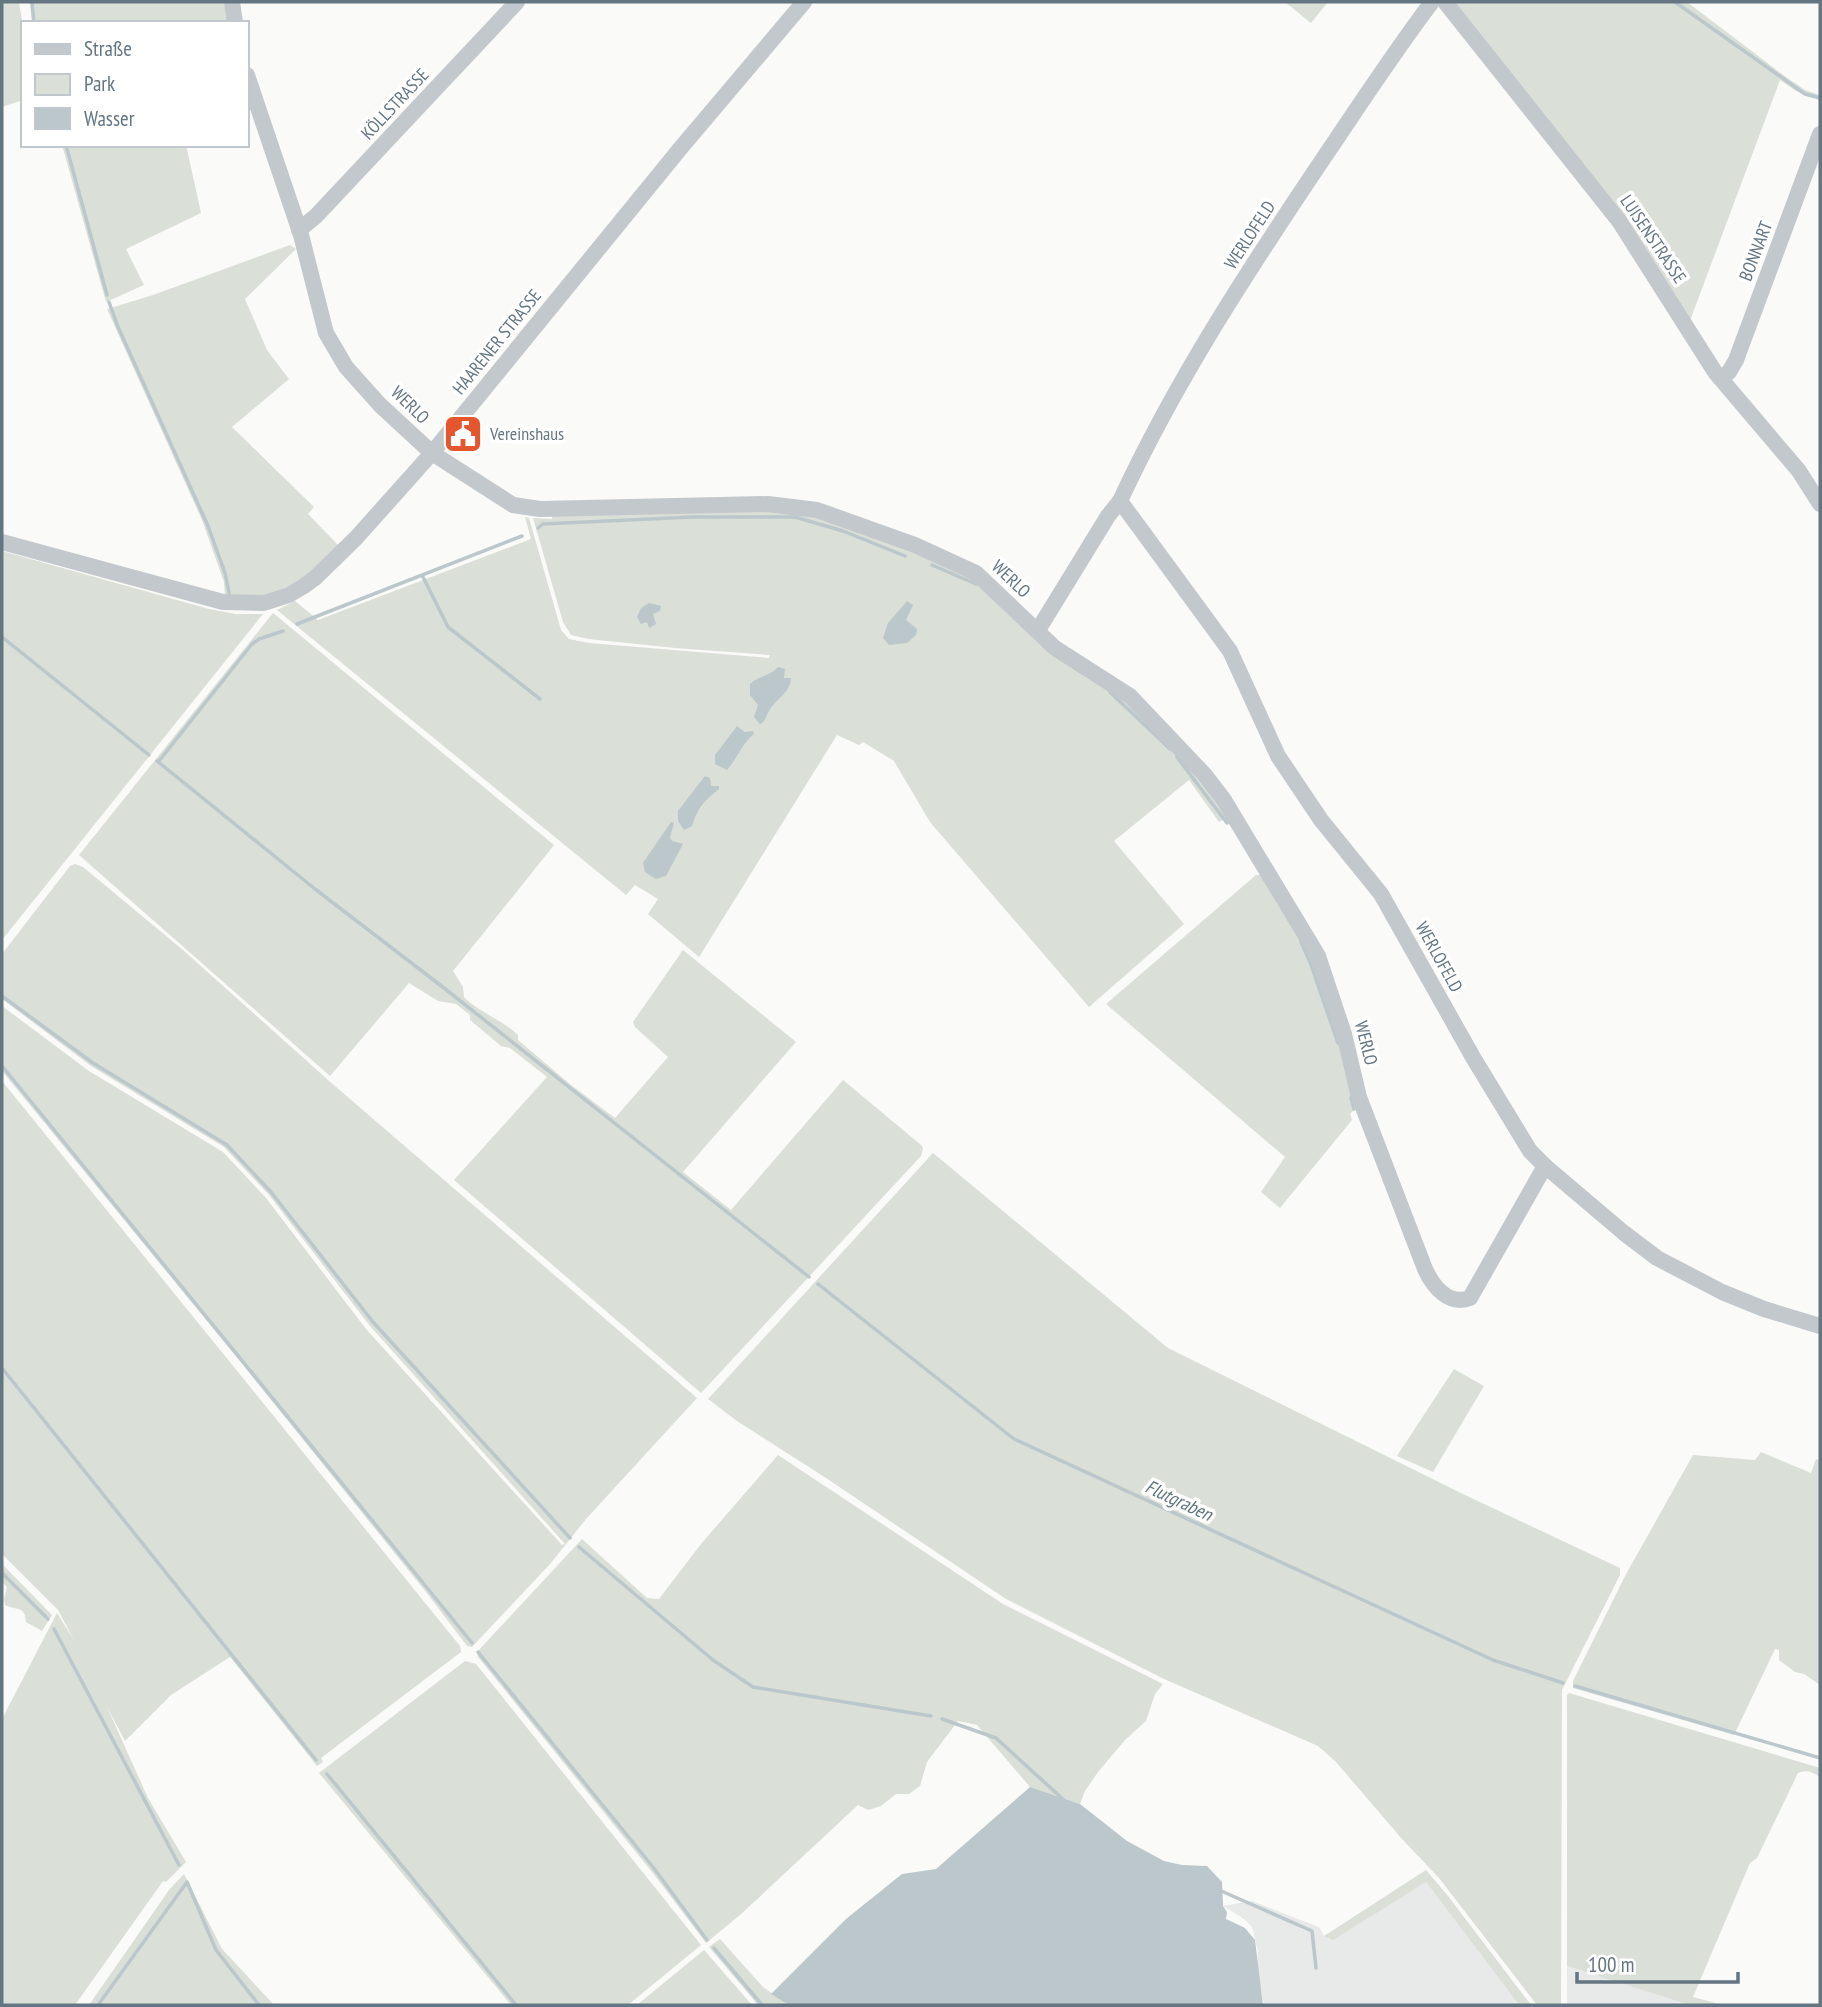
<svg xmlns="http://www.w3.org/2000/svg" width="1822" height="2007" font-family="'PT Sans Narrow',sans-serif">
<rect width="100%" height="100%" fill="#fafaf8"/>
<g fill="#e8e9e9">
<path d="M 1426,1882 L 1519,2005 L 1264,2005 L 1257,1968 L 1258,1952 L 1252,1927 L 1244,1919 L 1223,1906 L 1252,1901 L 1319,1927 L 1324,1936 L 1333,1939 Z"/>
<path d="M 1567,1966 L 1690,2004 L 1690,2005 L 1567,2005 Z"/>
</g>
<g fill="#dadfd7">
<path d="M 2,2 L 19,2 L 23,26 L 23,100 L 2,107 Z"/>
<path d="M 30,2 L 229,2 L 232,23 L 32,23 Z"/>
<path d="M 1285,2 L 1328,2 L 1311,23 Z"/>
<path d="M 1453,2 L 1687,2 L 1786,77 L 1805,90 L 1820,95 L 1820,100 L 1796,91 L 1780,80 L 1691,318 L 1692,329 Z"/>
<path d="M 62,145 L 186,145 L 201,213 L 126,249 L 144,285 L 106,302 Z"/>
<path d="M 290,245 L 296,249 L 245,299 L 267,350 L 289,379 L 232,427 L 314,507 L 308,514 L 340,547 L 314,573 L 268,597 L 225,598 L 224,582 L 202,520 L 107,309 L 153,295 Z"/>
<path d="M 798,510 L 960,568 L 1142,713 L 1229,816 L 1219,822 L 1189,780 L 1114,841 L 1184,924 L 1089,1007 L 930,822 L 894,761 L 863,742 L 859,745 L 837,735 L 699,957 L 648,914 L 658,899 L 635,885 L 626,895 L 277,610 L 295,601 L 318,620 L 531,539 L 525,517 L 529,518 L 561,630 L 569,639 L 589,643 L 769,658 L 770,655 L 675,648 L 588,639 L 571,635 L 563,622 L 533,518 L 552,519 L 551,513 Z"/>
<path d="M 2,551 L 209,609 L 236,614 L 263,614 L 2,940 Z"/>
<path d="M 273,613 L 554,845 L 453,971 L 463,987 L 464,997 C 480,1013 501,1019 518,1035 L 518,1040 L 571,1085 L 615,1118 L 668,1057 L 635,1027 L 633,1022 L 683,950 L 796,1042 L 683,1172 L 731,1210 L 843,1080 L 921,1145 L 923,1148 L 921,1156 L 701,1393 L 454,1180 L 547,1077 L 510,1048 L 501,1046 L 470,1020 L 470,1015 L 456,1004 L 438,1001 L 409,983 L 330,1076 L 79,855 Z"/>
<path d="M 75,864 L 83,867 L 183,950 L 328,1080 L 697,1398 L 586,1519 L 550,1564 L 472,1647 L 467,1646 L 426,1592 L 243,1365 L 2,1071 L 2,1006 L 89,1071 L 223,1152 L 266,1198 L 366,1329 L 562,1545 L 565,1544 L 370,1326 L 269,1195 L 224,1147 L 91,1066 L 2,999 L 2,954 L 70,866 Z"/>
<path d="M 1256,875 L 1261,875 L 1301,933 L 1331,1011 L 1357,1107 L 1350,1114 L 1352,1120 L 1280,1208 L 1261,1192 L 1285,1157 L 1106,1004 Z"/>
<path d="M 2,1081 L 460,1646 L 461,1652 L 321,1758 L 323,1762 L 317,1766 L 230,1657 L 171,1695 L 125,1741 L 107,1707 L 148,1798 L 186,1862 L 166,1882 L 163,1881 L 75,2005 L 2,2005 L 2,1719 L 57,1613 L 74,1640 L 58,1610 L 2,1554 Z"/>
<path d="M 933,1153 L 1168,1348 L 1465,1495 L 1620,1568 L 1620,1575 L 1562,1690 L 1561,2005 L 1537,2005 L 1439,1878 L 1402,1839 L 1336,1762 L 1318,1746 L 1164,1679 L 1006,1599 L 826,1478 L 737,1421 L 708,1399 Z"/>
<path d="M 1454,1369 L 1484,1386 L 1433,1472 L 1397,1456 Z"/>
<path d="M 1761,1452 L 1811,1473 L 1816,1459 L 1820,1461 L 1820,1685 L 1804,1674 L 1795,1672 L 1779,1660 L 1779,1650 L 1775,1649 L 1734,1735 L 1573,1688 L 1573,1681 L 1625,1576 L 1693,1455 L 1755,1460 Z"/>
<path d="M 778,1455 L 1003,1604 L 1163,1684 L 1155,1694 L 1146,1721 L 1125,1740 L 1098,1772 L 1085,1791 L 1080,1804 L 1030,1787 L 977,1725 L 958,1721 L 927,1762 L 920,1786 L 909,1794 L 896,1794 L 881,1806 L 868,1810 L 858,1805 L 740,1915 L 706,1943 L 652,1872 L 478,1657 L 477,1652 L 582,1539 L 647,1598 L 659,1599 L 701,1544 Z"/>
<path d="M 2,1564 L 52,1615 L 42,1631 L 26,1622 C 25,1605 17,1611 5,1605 L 4,1599 L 7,1587 L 2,1582 Z"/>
<path d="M 465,1661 L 476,1664 L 701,1945 L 628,2005 L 511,2005 L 319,1773 Z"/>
<path d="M 1569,1693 L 1820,1768 L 1820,1777 C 1812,1772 1808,1769 1798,1773 L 1757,1858 L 1750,1863 L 1693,1997 L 1723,2005 L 1690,2005 L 1567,1966 L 1567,1695 Z"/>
<path d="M 1426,1870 L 1448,1896 L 1531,2005 L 1519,2005 L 1426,1882 L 1333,1940 L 1324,1936 Z"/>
<path d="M 184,1874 L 222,1949 L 274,2005 L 89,2005 L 169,1890 Z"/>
<path d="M 720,1939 L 763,1987 L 789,2005 L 758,2005 L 709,1947 Z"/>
<path d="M 704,1950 L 752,2005 L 637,2005 Z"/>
</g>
<g fill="#bbc7cb">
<path d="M 907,601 L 913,605 L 906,620 L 917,629 L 916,635 L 907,643 L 889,645 L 883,638 L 888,623 Z"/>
<path d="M 649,603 L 661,606 L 660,611 L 653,614 L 656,624 L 649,628 L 647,622 L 641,624 L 637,617 L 641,608 Z"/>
<path d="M 778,667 L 785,669 L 784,678 L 791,678 C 790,694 776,698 769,711 C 765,717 767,720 760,724 L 754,717 L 758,705 L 750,695 L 750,684 C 759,676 770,676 778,667 Z"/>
<path d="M 737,726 L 745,732 L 753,731 L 754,734 C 742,743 737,759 727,770 L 715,764 L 715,755 Z"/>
<path d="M 705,776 L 710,778 L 711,786 L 719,786 L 719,789 C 704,801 698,807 692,826 L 684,830 L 678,821 L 678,811 Z"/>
<path d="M 671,822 L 674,823 L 670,837 L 672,841 L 683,844 L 666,876 L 656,879 L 645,872 L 643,863 Z"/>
<path d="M 1030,1787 L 1080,1804 L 1127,1841 L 1164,1861 L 1182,1865 L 1207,1866 L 1222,1882 L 1223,1906 L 1227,1912 L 1226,1919 L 1245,1928 L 1255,1940 L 1263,2005 L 789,2005 L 771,1994 L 846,1919 L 902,1874 L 936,1869 Z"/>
</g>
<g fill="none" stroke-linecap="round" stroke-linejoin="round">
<g stroke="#bbc7cb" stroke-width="3.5">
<path d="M 32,2 L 34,23"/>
<path d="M 1675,2 L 1805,94 L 1820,98"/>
<path d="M 66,145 L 107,295"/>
<path d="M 109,302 L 118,327 L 208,526 L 225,573 L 230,598"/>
<path d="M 538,528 L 543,524 L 692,517 L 795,517 L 843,531 L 905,556"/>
<path d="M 932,565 L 976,584"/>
<path d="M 423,577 L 448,627 L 540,699"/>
<path d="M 297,624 L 522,536"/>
<path d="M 2,637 L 149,755"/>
<path d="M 1110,692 L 1170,749"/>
<path d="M 1177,757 L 1227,823"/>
<path d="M 157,761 L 315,889 L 444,988 L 809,1277"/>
<path d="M 159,761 L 252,644 L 259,639 L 283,631"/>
<path d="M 1301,942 L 1310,962 L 1338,1043"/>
<path d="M 2,996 L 93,1063 L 227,1145 L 271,1192 L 373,1322 L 570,1538"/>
<path d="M 2,1066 L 472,1643"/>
<path d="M 1351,1098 L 1354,1109"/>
<path d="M 818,1284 L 1014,1439 L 1493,1660 L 1563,1683"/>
<path d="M 2,1368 L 316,1760"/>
<path d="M 579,1547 L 713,1660 L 753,1687 L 931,1716"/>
<path d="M 2,1573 L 48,1619"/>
<path d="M 54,1629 L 179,1865"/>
<path d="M 478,1652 L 653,1867 L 707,1940"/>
<path d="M 1575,1686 L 1820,1758"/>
<path d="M 942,1719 L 996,1738 L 1065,1801"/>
<path d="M 327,1774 L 516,2005"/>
<path d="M 1219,1890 L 1312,1931 L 1316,1968"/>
<path d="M 714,1948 L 762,2005"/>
<path d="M 98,2005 L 187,1882 L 216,1950 L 259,2005"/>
</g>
<g stroke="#c3c8cc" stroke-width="16">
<path d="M 232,2 L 235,23"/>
<path d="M 1432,2 C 1394,52 1359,106 1323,159 C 1249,269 1176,380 1120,501 L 1230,651 L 1278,756 L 1321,820 L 1381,894 L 1474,1059 L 1530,1151 L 1545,1166 L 1624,1233 L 1657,1258 L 1722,1292 L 1764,1309 L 1820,1326"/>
<path d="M 1445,2 L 1619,221 L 1715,372 L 1799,471 L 1820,504"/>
<path d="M 247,75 L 301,235 L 326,333 L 346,367 L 380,405 L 432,453 L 513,505 L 540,509 L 768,504 L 817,510 L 915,545 L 976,573 L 1055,648 L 1130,696 L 1204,774 L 1224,800 L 1318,956 L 1344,1034 L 1359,1097 L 1425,1269 C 1433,1286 1448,1306 1470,1298 L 1545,1166"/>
<path d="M 299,230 L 316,216 L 517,2"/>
<path d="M 1722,377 L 1729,372 L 1736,360 L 1820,134"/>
<path d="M 2,542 L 223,602 L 264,603 L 289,595 L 304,586 L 315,578 L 356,538 L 432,453 L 679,150 L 804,2"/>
<path d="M 1038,630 L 1108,516 L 1120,501"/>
</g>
</g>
<defs>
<g id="civic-square" transform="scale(2.0125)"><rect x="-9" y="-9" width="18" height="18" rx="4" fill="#e4572e" stroke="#fff"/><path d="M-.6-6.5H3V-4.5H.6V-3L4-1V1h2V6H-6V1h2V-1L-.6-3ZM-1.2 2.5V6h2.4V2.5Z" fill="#fff"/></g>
</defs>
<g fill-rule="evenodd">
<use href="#civic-square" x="463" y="434"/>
</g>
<g text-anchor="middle" stroke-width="7" stroke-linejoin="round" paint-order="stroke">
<g font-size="18" fill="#657683" stroke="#fff">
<text transform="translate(395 104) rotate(-47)" y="6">KÖLLSTRASSE</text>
<text transform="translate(1250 235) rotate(-57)" y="6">WERLOFELD</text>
<text transform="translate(1653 239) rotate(56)" y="6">LUISENSTRASSE</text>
<text transform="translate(1756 251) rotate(-69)" y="6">BONNART</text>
<text transform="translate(497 342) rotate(-51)" y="6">HAARENER STRASSE</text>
<text transform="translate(410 405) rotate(44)" y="6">WERLO</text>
<text transform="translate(1011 579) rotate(43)" y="6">WERLO</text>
<text transform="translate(1439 957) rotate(61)" y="6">WERLOFELD</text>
<text transform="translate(1366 1043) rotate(76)" y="6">WERLO</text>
</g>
<g font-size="18" fill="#657683" stroke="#fff" text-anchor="start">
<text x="490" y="440">Vereinshaus</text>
</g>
<g font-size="19" font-style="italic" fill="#60757c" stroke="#fff">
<text transform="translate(1179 1500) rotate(25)" y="7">Flutgraben</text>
</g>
</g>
<rect width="1822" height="2007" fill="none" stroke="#657683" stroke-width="7"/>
<rect x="21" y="21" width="228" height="126" fill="#ffffff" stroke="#c1c8cd" stroke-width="2"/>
<rect x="35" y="44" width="35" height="10" fill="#c3c8cc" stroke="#c1c8cd" stroke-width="2"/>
<text x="84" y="56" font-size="21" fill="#657683">Straße</text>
<rect x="35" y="74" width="35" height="21" fill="#dadfd7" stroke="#c1c8cd" stroke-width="2"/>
<text x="84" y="91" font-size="21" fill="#657683">Park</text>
<rect x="35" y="108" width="35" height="21" fill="#bbc7cb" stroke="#c1c8cd" stroke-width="2"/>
<text x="84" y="126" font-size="21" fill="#657683">Wasser</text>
<path d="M1577 1972v10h161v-10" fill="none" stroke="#657683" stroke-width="3.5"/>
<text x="1588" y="1972" font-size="21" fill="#657683" stroke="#ffffff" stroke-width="5" paint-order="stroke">100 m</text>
</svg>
